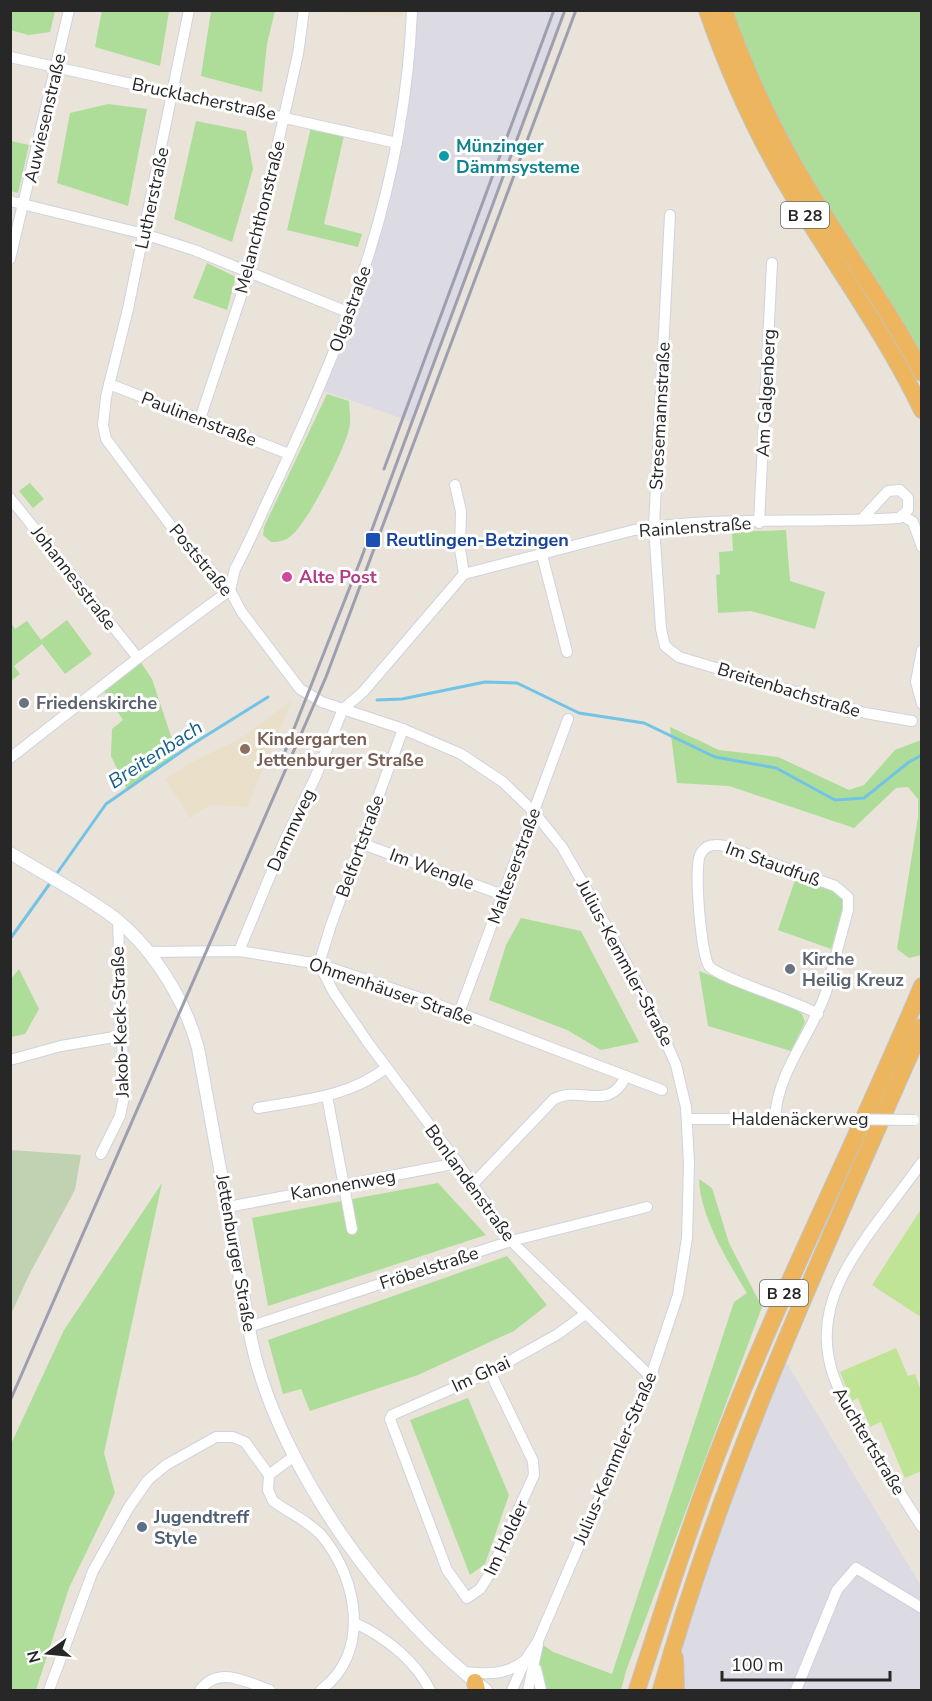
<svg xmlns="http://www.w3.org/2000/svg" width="932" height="1701" font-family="'Nunito Sans',sans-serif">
<rect width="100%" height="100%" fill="#e9e3d9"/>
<g fill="#dcdae2">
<path d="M 412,11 L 565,11 L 412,422 L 319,389 L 383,208 Z"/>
<path d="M 781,1354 L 921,1586 L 921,1690 L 676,1690 L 675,1642 Z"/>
</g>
<g fill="#eae0c9">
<path d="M 310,10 L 403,11 L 403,17 L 310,11 Z"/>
<path d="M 292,700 L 247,807 L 210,805 L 190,818 L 165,779 L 194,761 L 242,738 Z"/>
</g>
<g fill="#aedd99">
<path d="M 102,10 L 169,11 L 160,66 L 95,47 Z"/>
<path d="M 10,11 L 55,11 L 50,32 L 28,35 L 11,30 Z"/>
<path d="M 211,11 L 275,11 L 267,44 L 262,92 L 201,76 Z"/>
<path d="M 732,11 L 921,11 L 921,360 L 799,160 L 764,92 Z"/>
<path d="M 108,104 L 147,109 L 128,206 L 57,183 L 70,113 Z"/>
<path d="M 196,121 L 246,131 L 253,169 L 232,242 L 174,219 Z"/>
<path d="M 312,123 L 345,131 L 324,224 L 362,234 L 358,247 L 287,230 Z"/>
<path d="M 11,141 L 29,145 L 18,193 L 11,191 Z"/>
<path d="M 207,263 L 236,277 L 227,310 L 193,298 Z"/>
<path d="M 327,394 L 349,401 C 349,409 351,417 350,424 C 348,444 308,522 292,535 C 286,541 279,542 271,542 L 263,535 L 264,527 Z"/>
<path d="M 30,483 L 44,499 L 33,508 L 19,491 Z"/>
<path d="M 786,530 L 790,581 L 825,592 L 815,629 L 751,611 L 718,613 L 716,575 L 720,574 L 719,552 L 733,551 L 732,532 Z"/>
<path d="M 67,620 L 92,654 L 65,674 L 42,644 L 14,666 L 20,674 L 11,681 L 11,623 L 15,629 L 27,621 L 41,640 Z"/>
<path d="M 138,658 L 152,679 L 177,754 L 127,789 L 111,756 L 112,729 L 123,720 L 101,687 Z"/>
<path d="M 670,727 L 719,750 L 778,757 L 849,790 L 864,785 L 895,750 L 921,740 L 921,955 L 909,958 L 897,949 L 918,817 L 918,799 L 908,787 L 896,788 L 854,828 L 729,786 L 677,783 Z"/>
<path d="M 796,877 L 834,891 L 842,899 L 842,912 L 831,949 L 778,930 Z"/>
<path d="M 521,918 L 581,931 L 639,1042 L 601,1050 L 567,1030 L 489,1000 L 506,945 Z"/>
<path d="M 19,969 L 39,1009 L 25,1034 L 11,1037 L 11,979 Z"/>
<path d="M 699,971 L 795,1008 L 802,1014 L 805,1022 L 791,1051 L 708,1026 Z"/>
<path d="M 699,1179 L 712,1188 L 729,1243 L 762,1307 L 626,1671 L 621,1690 L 541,1690 L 535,1666 L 538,1641 L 553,1652 L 612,1674 L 734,1302 L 747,1293 C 728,1262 700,1216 699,1179 Z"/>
<path d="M 162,1183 L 104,1453 L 115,1493 L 69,1588 L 36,1690 L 11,1690 L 11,1444 L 64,1330 Z"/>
<path d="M 438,1183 L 486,1235 L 268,1306 L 252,1218 Z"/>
<path d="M 507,1256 L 547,1305 L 514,1331 L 418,1375 L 310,1411 L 301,1389 L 283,1394 L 268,1340 Z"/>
<path d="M 468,1398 L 509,1495 L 485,1564 L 470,1575 L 410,1420 Z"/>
</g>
<path fill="#c0d2b2" d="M 11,1150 L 81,1155 L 75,1190 L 30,1273 L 11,1314 Z"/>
<g fill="#c0e495">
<path d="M 921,1209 L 922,1317 L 921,1317 L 872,1285 Z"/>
<path d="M 896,1348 L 908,1376 L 915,1374 L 921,1391 L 921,1471 L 905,1478 L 881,1422 L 870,1427 L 858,1398 L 852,1401 L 840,1372 Z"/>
</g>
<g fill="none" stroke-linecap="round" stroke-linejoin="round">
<g stroke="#72c3e6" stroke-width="3">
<path d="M 377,700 L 402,699 L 485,682 L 517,683 L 579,713 L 644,723 L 715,757 L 776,768 L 835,800 L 864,798 L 909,762 L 922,755"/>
<path d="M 55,876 L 106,804 L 191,745 L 268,697"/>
<path d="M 10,939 L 51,882"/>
</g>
<g stroke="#cfd2e0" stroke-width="12">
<g id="minor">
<path d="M 189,10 L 128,309 L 106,397 L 103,425 L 106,439 L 186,546 L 230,590 L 241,611 L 300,689 L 322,702 L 403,729 L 461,754 L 503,782 L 534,812 L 562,847 L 588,892 L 655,1017 L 676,1065 L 686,1107 L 689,1163 L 687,1238 L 678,1295 L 649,1382 L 538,1641 L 526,1659 L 512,1690"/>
<path d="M 10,57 L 397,143"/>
<path d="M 10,201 L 144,234 L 194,250 L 350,313"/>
<path d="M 670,215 L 654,526 L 661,629 L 665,646 L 679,657 L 865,713 L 912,721"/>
<path d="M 10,259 L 69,10"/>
<path d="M 109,384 L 289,454"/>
<path d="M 200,419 L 249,272 L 298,54 L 304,10"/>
<path d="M 455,485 L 461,511 L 460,549 L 464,574"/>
<path d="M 10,498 L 138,658"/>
<path d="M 903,516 L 913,522 L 922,547"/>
<path d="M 759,523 L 772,263"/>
<path d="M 542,555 L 567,652"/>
<path d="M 230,590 L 235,569 C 251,540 263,509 278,479 C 351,324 405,184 412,10"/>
<path d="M 922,650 L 916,682 L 922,704"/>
<path d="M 403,729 L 331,925 L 319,964 L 334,993 L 369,1044 L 458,1163 L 511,1241 L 651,1377"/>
<path d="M 10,758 L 142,655 L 230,590"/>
<path d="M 360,843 L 503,895"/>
<path d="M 239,951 L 284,842 L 315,778 L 343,709 L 363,692 L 464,574 L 634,530 C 721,515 811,524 899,518 L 908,510 L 908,498 L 900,490 L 888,491 L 862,519"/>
<path d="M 148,952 L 239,951 L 319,964 L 423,999 L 662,1090"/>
<path d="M 459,1013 L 568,719"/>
<path d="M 10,1060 L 61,1046 L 120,1036"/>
<path d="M 327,1096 L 352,1229"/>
<path d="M 258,1108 C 303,1100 349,1097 386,1068"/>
<path d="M 775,1118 C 778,1070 811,1036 826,992 L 848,910 L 848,897 L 835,886 L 725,846 C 716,844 706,844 701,853 C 693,864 701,954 709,966 C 718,978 797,1001 818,1014"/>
<path d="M 687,1119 L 825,1119"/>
<path d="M 101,1154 L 120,1116 L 124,1097 L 118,921"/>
<path d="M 922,1162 C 896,1199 861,1239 841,1279 C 808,1346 837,1393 873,1449 C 889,1475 905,1501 922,1527"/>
<path d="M 473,1184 L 554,1099 C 581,1085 609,1113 626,1076"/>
<path d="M 228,1207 L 458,1163"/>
<path d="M 249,1327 L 511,1241 L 647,1207"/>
<path d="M 490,1372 L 533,1461 L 534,1475 L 489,1575 L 480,1589 L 467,1598 L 447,1570 L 390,1419 L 392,1415 L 490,1372 L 558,1334 L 584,1315"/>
<path d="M 294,1456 L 269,1475 L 268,1490 L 273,1501 C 289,1513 309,1521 322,1536 C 358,1579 371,1653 321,1690"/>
<path d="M 355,1623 C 385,1637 415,1660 430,1690"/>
<path d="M 536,1669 L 541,1690"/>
<path d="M 463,1672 C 485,1674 505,1676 524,1661"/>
<path d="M 49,1690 L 93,1571 L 129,1507 L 148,1480 L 166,1465 L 216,1437 L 233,1437 L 245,1442 L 269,1475"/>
<path d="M 200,1690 C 219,1665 245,1682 270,1690"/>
<path d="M 528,1690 L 538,1644"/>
<path d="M 796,1690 L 837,1590 L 856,1568 L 922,1608"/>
</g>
</g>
<g stroke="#cfd2e0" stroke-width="14">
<path id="tertiary" d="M 10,853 C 43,873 77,891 108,913 C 150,943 185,999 198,1048 L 252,1344 C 280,1468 385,1614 486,1690"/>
</g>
<g stroke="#c3c3c3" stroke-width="18">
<g id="trunk">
<path d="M 707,10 C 730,76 758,138 794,197 C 837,268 886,335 922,410"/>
<path d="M 724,10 C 746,73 774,133 808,189 C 845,251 889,309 922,373"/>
<path d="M 675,1658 L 676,1690"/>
<path d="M 475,1682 L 477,1690"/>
<path d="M 637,1690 C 665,1604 692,1518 725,1434 C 785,1282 859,1136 922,986"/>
<path d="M 661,1690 C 725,1461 827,1245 922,1027"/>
</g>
</g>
<use href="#minor" stroke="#fff" stroke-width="10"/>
<use href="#tertiary" stroke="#fff" stroke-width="12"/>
<use href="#trunk" stroke="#edb65e" stroke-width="16"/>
<g stroke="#9d9fb1" stroke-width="3">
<path d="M 384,469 L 554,10"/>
<path d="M 284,754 L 361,559 L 565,10"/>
<path d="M 10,1401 L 326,677 L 576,10"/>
</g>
<g stroke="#cfd2e0" stroke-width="12" stroke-linecap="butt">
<path id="minor-bridge" d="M 825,1119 L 914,1120"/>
</g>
<use href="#minor-bridge" stroke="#fff" stroke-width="10"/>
</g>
<circle fill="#0f9aa8" stroke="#fff" stroke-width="2" cx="444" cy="156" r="6"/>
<rect fill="#1a4fb4" stroke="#fff" stroke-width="2" x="365" y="532" width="16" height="16" rx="3"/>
<circle fill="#d1479c" stroke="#fff" stroke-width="2" cx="287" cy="577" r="6"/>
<g fill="#6b7280" stroke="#fff" stroke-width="2">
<circle cx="24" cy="703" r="6"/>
<circle cx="790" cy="969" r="6"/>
</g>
<circle fill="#8d6e63" stroke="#fff" stroke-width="2" cx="245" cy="749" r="6"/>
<circle fill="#5c6f8a" stroke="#fff" stroke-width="2" cx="142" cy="1527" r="6"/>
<g text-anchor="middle" stroke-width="6" stroke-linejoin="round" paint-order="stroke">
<g fill="#fff" stroke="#686868" stroke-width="1.5">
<rect x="781" y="202" width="48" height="26" rx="4.5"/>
<rect x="760" y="1280" width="48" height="26" rx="4.5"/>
</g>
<g font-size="16" font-weight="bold" fill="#272727">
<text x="805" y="221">B 28</text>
<text x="784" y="1299">B 28</text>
</g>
<g font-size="18" fill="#272727" stroke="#fff">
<text transform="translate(204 99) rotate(12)" y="6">Brucklacherstraße</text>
<text transform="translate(45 118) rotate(-77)" y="6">Auwiesenstraße</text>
<text transform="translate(152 198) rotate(-78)" y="6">Lutherstraße</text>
<text transform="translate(260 217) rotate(-76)" y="6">Melanchthonstraße</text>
<text transform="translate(350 309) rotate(-70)" y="6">Olgastraße</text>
<text transform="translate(766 393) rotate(-87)" y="6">Am Galgenberg</text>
<text transform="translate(660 416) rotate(-87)" y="6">Stresemannstraße</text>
<text transform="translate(199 419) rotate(21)" y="6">Paulinenstraße</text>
<text transform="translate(695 527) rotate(-4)" y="6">Rainlenstraße</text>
<text transform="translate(201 560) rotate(50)" y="6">Poststraße</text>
<text transform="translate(74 578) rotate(52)" y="6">Johannesstraße</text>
<text transform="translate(789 690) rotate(17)" y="6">Breitenbachstraße</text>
<text transform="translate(291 830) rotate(-65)" y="6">Dammweg</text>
<text transform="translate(360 846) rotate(-70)" y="6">Belfortstraße</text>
<text transform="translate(773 864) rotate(20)" y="6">Im Staudfuß</text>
<text transform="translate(514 866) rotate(-70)" y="6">Malteserstraße</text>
<text transform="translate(432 869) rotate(20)" y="6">Im Wengle</text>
<text transform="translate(625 963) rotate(62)" y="6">Julius-Kemmler-Straße</text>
<text transform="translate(391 991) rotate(19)" y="6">Ohmenhäuser Straße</text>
<text transform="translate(120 1022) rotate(-92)" y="6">Jakob-Keck-Straße</text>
<text x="800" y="1125">Haldenäckerweg</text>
<text transform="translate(470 1183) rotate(54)" y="6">Bonlandenstraße</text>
<text transform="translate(343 1185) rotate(-10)" y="6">Kanonenweg</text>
<text transform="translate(236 1253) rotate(80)" y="6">Jettenburger Straße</text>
<text transform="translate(429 1268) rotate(-18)" y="6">Fröbelstraße</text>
<text transform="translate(481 1374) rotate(-25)" y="6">Im Ghai</text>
<text transform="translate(869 1441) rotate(59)" y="6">Auchtertstraße</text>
<text transform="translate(615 1458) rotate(-67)" y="6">Julius-Kemmler-Straße</text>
<text transform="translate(506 1538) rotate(-65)" y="6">Im Holder</text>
</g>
<g font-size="18" font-weight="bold" fill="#0d838f" stroke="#fff" text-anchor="start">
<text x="456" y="152">Münzinger<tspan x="456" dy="21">Dämmsysteme</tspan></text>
</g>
<g font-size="18" font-weight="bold" fill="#164399" stroke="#fff" text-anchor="start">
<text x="386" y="546">Reutlingen-Betzingen</text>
</g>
<g font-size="18" font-weight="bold" fill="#b23c85" stroke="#fff" text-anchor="start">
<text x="299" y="583">Alte Post</text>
</g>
<g font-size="18" font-weight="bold" fill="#5b616d" stroke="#fff" text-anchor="start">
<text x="36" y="709">Friedenskirche</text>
<text x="802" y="965">Kirche<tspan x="802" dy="21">Heilig Kreuz</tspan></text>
</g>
<g font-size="18" font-weight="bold" fill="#785e54" stroke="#fff" text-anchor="start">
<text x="257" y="745">Kindergarten<tspan x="257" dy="21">Jettenburger Straße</tspan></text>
</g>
<g font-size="18" font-weight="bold" fill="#4e5e75" stroke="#fff" text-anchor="start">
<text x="154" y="1523">Jugendtreff<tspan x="154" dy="21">Style</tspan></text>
</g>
<g font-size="20" font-style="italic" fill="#15608d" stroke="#fff">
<text transform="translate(155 754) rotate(-33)" y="7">Breitenbach</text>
</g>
</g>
<rect width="932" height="1701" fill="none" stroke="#272727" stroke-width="24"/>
<g transform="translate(48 1653) rotate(255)" stroke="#ffffff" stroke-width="4.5" paint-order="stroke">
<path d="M0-4.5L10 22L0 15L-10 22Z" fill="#272727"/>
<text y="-9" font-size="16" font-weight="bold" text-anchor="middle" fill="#272727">N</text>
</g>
<path d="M722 1671v9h168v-9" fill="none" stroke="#272727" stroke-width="3"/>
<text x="731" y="1671" font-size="18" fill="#272727" stroke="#ffffff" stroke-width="4.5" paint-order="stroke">100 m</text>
</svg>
